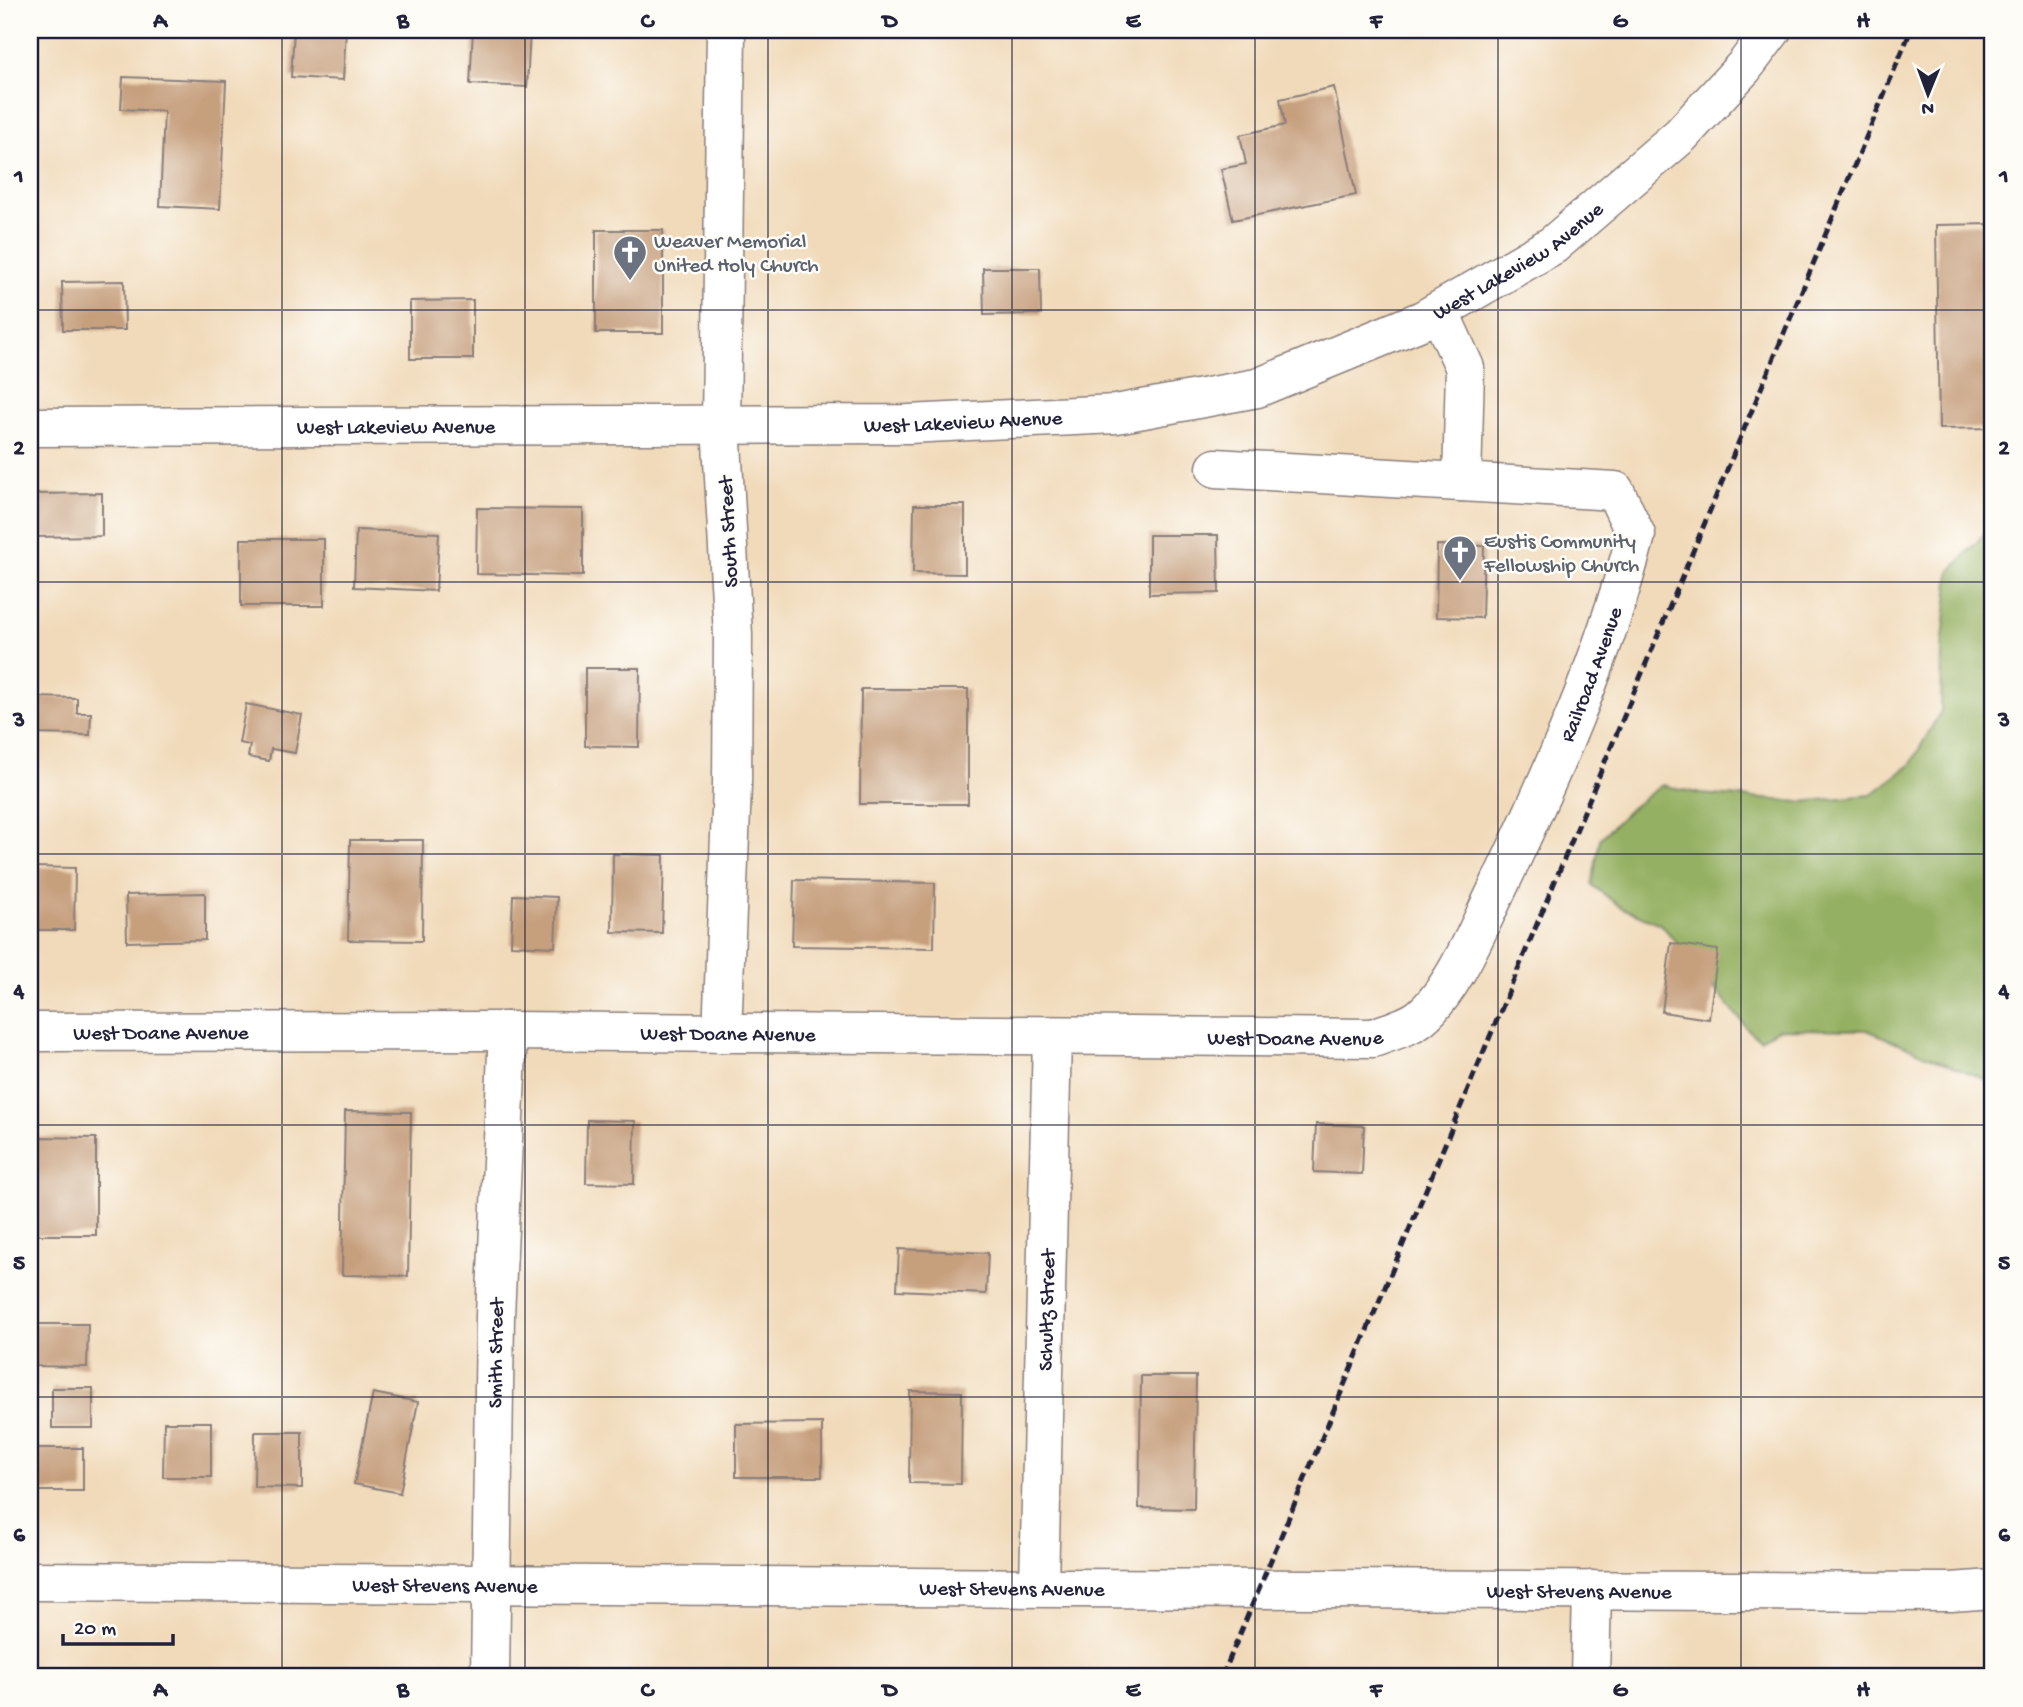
<svg xmlns="http://www.w3.org/2000/svg" width="2023" height="1707" font-family="'Gochi Hand',sans-serif">
<rect width="100%" height="100%" fill="#fdfcf7"/>
<filter id="ink" filterUnits="userSpaceOnUse"><feTurbulence type="fractalNoise" baseFrequency=".0143" numOctaves="2"/><feDisplacementMap in="SourceGraphic" scale="14" xChannelSelector="R" yChannelSelector="G"/><feConvolveMatrix kernelMatrix="1 2 1 2 8 2 1 2 1" color-interpolation-filters="sRGB"/></filter>
<filter id="wash" filterUnits="userSpaceOnUse"><feTurbulence type="fractalNoise" baseFrequency=".00686" numOctaves="4" result="noise"/><feDisplacementMap in="SourceGraphic" scale="28" xChannelSelector="R" yChannelSelector="G"/><feGaussianBlur stdDeviation="1.57" result="paint"/><feColorMatrix in="noise" values="0 0 0 0 0 0 0 0 0 0 0 0 0 0 0 0 0 1.4 0 .05"/><feComposite in="paint" operator="in"/></filter>
<g filter="url(#wash)">
<rect width="100%" height="100%" fill="#f1daba"/>
<path fill="#94b062" stroke="#5b694e" stroke-width="2" d="M 1993,524 L 1993,1083 L 1867,1030 L 1778,1029 L 1760,1039 L 1752,1034 L 1661,924 L 1622,908 L 1592,885 L 1600,839 L 1631,808 L 1662,785 L 1701,794 L 1801,802 L 1871,795 L 1910,765 L 1941,711 L 1942,649 L 1950,572 Z"/>
<g id="blocks">
<g fill="#c69f7d">
<path d="M 294,30 L 346,30 L 343,80 L 291,77 Z"/>
<path d="M 473,30 L 530,30 L 527,87 L 470,84 Z"/>
<path d="M 123,77 L 226,81 L 220,209 L 160,206 L 164,111 L 121,109 Z"/>
<path d="M 1334,87 L 1356,195 L 1233,220 L 1221,169 L 1246,164 L 1240,135 L 1285,125 L 1280,99 Z"/>
<path d="M 1993,224 L 1993,428 L 1939,429 L 1936,225 Z"/>
<rect x="596" y="230" width="67" height="103"/>
<path d="M 983,268 L 1040,268 L 1041,314 L 984,315 Z"/>
<path d="M 124,281 L 125,330 L 63,330 L 62,282 Z"/>
<path d="M 473,300 L 473,359 L 410,359 L 410,301 Z"/>
<path d="M 102,493 L 102,536 L 30,537 L 30,494 Z"/>
<path d="M 914,505 L 965,505 L 965,574 L 913,573 Z"/>
<path d="M 477,508 L 583,509 L 583,576 L 476,574 Z"/>
<path d="M 356,530 L 439,533 L 436,591 L 354,587 Z"/>
<path d="M 1149,535 L 1218,535 L 1219,593 L 1149,594 Z"/>
<rect x="241" y="539" width="83" height="67"/>
<path d="M 1437,545 L 1484,546 L 1482,618 L 1436,617 Z"/>
<path d="M 585,668 L 640,668 L 639,747 L 585,746 Z"/>
<path d="M 861,689 L 968,689 L 968,804 L 860,804 Z"/>
<path d="M 30,697 L 77,698 L 77,713 L 91,713 L 90,735 L 30,734 Z"/>
<path d="M 246,704 L 302,715 L 295,753 L 271,749 L 269,761 L 248,757 L 250,745 L 239,743 Z"/>
<path d="M 350,840 L 423,840 L 422,941 L 348,940 Z"/>
<path d="M 613,854 L 664,855 L 662,933 L 612,932 Z"/>
<path d="M 33,867 L 75,868 L 74,930 L 32,930 Z"/>
<path d="M 794,880 L 935,883 L 934,948 L 792,946 Z"/>
<path d="M 205,893 L 205,940 L 127,942 L 126,895 Z"/>
<path d="M 513,895 L 557,897 L 555,947 L 511,945 Z"/>
<path d="M 1671,943 L 1718,950 L 1709,1019 L 1662,1012 Z"/>
<path d="M 345,1111 L 411,1112 L 408,1276 L 342,1275 Z"/>
<path d="M 587,1120 L 635,1121 L 634,1184 L 586,1183 Z"/>
<path d="M 1316,1124 L 1364,1126 L 1362,1174 L 1314,1172 Z"/>
<path d="M 35,1137 L 96,1138 L 96,1235 L 34,1235 Z"/>
<path d="M 899,1249 L 988,1253 L 986,1294 L 897,1290 Z"/>
<path d="M 30,1324 L 88,1324 L 87,1367 L 30,1366 Z"/>
<path d="M 1141,1376 L 1196,1376 L 1194,1509 L 1139,1508 Z"/>
<rect x="52" y="1388" width="41" height="40"/>
<path d="M 910,1391 L 962,1392 L 961,1484 L 909,1483 Z"/>
<path d="M 373,1393 L 418,1402 L 400,1493 L 354,1484 Z"/>
<path d="M 164,1422 L 211,1422 L 211,1477 L 163,1477 Z"/>
<path d="M 822,1423 L 822,1477 L 736,1477 L 736,1424 Z"/>
<path d="M 255,1432 L 302,1432 L 302,1488 L 254,1487 Z"/>
<rect x="30" y="1448" width="53" height="43"/>
</g>
</g>
</g>
<g filter="url(#ink)">
<use href="#blocks" fill-opacity="0" stroke="#8a7e7a" stroke-width="2"/>
<g fill="none" stroke-linecap="round" stroke-linejoin="round">
<g stroke="#8a7e7a" stroke-width="41">
<g id="minor">
<path d="M 1439,311 L 1465,368 L 1462,482"/>
<path id="s1" d="M 30,427 L 908,424 L 1116,414 L 1257,388 L 1423,320 L 1553,245 L 1681,135 L 1744,67 L 1772,30"/>
<path id="s2" d="M 30,1032 L 508,1031 L 1373,1038 C 1388,1032 1409,1027 1421,1017 C 1453,990 1477,931 1495,894 C 1550,779 1604,658 1636,535 L 1615,491 L 1216,468"/>
<path d="M 722,1033 L 732,786 L 733,635 L 721,425 L 726,30"/>
<path id="s3" d="M 30,1581 C 670,1587 1311,1589 1951,1592 L 1993,1589"/>
<path id="s4" d="M 1039,1585 L 1052,1037"/>
<path id="s5" d="M 490,1677 L 495,1316 L 508,1031"/>
<path d="M 1590,1677 L 1592,1590"/>
</g>
</g>
<use href="#minor" stroke="#fff" stroke-width="38"/>
<path stroke="#22223b" stroke-width="5" stroke-dasharray="10 5" stroke-linecap="butt" d="M 1222,1677 L 1911,30"/>
</g>
</g>
<path fill="none" stroke="#22223b" stroke-width="2" stroke-opacity="0.55" d="M 282,30 L 282,1677M 525,30 L 525,1677M 768,30 L 768,1677M 1012,30 L 1012,1677M 1255,30 L 1255,1677M 1498,30 L 1498,1677M 1741,30 L 1741,1677M 30,310 L 1993,310M 30,582 L 1993,582M 30,854 L 1993,854M 30,1125 L 1993,1125M 30,1397 L 1993,1397"/>
<defs>
<g id="church-pin" transform="scale(1.75)"><path d="M0 17L-7.5 6A9.5 9.5 0 1 1 7.5 6Z" fill="#6b7280" stroke="#fdfcf7"/><path d="M-1.2-6h2.4v3.5h3.3v2.4h-3.3V6h-2.4V-.1h-3.3v-2.4h3.3Z" fill="#fff"/></g>
</defs>
<g fill-rule="evenodd">
<use href="#church-pin" x="630" y="252"/>
<use href="#church-pin" x="1460" y="552"/>
</g>
<g text-anchor="middle" stroke-width="5" stroke-linejoin="round" paint-order="stroke">
<g font-size="21" fill="#5b616d" stroke="#fdfcf7" text-anchor="start">
<text x="654" y="247">Weaver Memorial<tspan x="654" dy="24">United Holy Church</tspan></text>
<text x="1484" y="547">Eustis Community<tspan x="1484" dy="24">Fellowship Church</tspan></text>
</g>
<g font-size="21" fill="#22223b" stroke="#fdfcf7">
<text dy="7" stroke="none"><textPath href="#s1" startOffset="1521">West Lakeview Avenue</textPath></text>
<text dy="7" stroke="none"><textPath href="#s1" startOffset="933">West Lakeview Avenue</textPath></text>
<text dy="7" stroke="none"><textPath href="#s1" startOffset="366">West Lakeview Avenue</textPath></text>
<text transform="translate(727 532) rotate(-93)" y="7">South Street</text>
<text dy="7" stroke="none"><textPath href="#s2" startOffset="1780">Railroad Avenue</textPath></text>
<text dy="7" stroke="none"><textPath href="#s2" startOffset="131">West Doane Avenue</textPath></text>
<text dy="7" stroke="none"><textPath href="#s2" startOffset="698">West Doane Avenue</textPath></text>
<text dy="7" stroke="none"><textPath href="#s2" startOffset="1265">West Doane Avenue</textPath></text>
<text dy="7" stroke="none"><textPath href="#s4" startOffset="275">Schultz Street</textPath></text>
<text dy="7" stroke="none"><textPath href="#s5" startOffset="324">Smith Street</textPath></text>
<text dy="7" stroke="none"><textPath href="#s3" startOffset="415">West Stevens Avenue</textPath></text>
<text dy="7" stroke="none"><textPath href="#s3" startOffset="982">West Stevens Avenue</textPath></text>
<text dy="7" stroke="none"><textPath href="#s3" startOffset="1549">West Stevens Avenue</textPath></text>
</g>
</g>
<rect width="2023" height="1707" fill="none" stroke="#fdfcf7" stroke-width="77"/>
<g transform="translate(1928 94) rotate(181)" stroke="#fdfcf7" stroke-width="5" paint-order="stroke">
<path d="M0-5L12 26L0 18L-12 26Z" fill="#22223b"/>
<text y="-10" font-size="19" font-weight="bold" text-anchor="middle" fill="#22223b">N</text>
</g>
<path d="M63 1634v10h110v-10" fill="none" stroke="#22223b" stroke-width="3.5"/>
<text x="74" y="1634" font-size="21" fill="#22223b" stroke="#fdfcf7" stroke-width="5" paint-order="stroke">20 m</text>
<rect x="38" y="38" width="1946" height="1630" fill="none" stroke="#22223b" stroke-width="2.5"/>
<g font-size="23" text-anchor="middle" font-weight="bold" fill="#22223b">
<text x="160" y="27">A</text>
<text x="403" y="27">B</text>
<text x="647" y="27">C</text>
<text x="890" y="27">D</text>
<text x="1133" y="27">E</text>
<text x="1376" y="27">F</text>
<text x="1620" y="27">G</text>
<text x="1863" y="27">H</text>
<text x="19" y="182">1</text>
<text x="2004" y="182">1</text>
<text x="19" y="454">2</text>
<text x="2004" y="454">2</text>
<text x="19" y="726">3</text>
<text x="2004" y="726">3</text>
<text x="19" y="997">4</text>
<text x="2004" y="997">4</text>
<text x="19" y="1269">5</text>
<text x="2004" y="1269">5</text>
<text x="19" y="1541">6</text>
<text x="2004" y="1541">6</text>
<text x="160" y="1696">A</text>
<text x="403" y="1696">B</text>
<text x="647" y="1696">C</text>
<text x="890" y="1696">D</text>
<text x="1133" y="1696">E</text>
<text x="1376" y="1696">F</text>
<text x="1620" y="1696">G</text>
<text x="1863" y="1696">H</text>
</g>
</svg>
